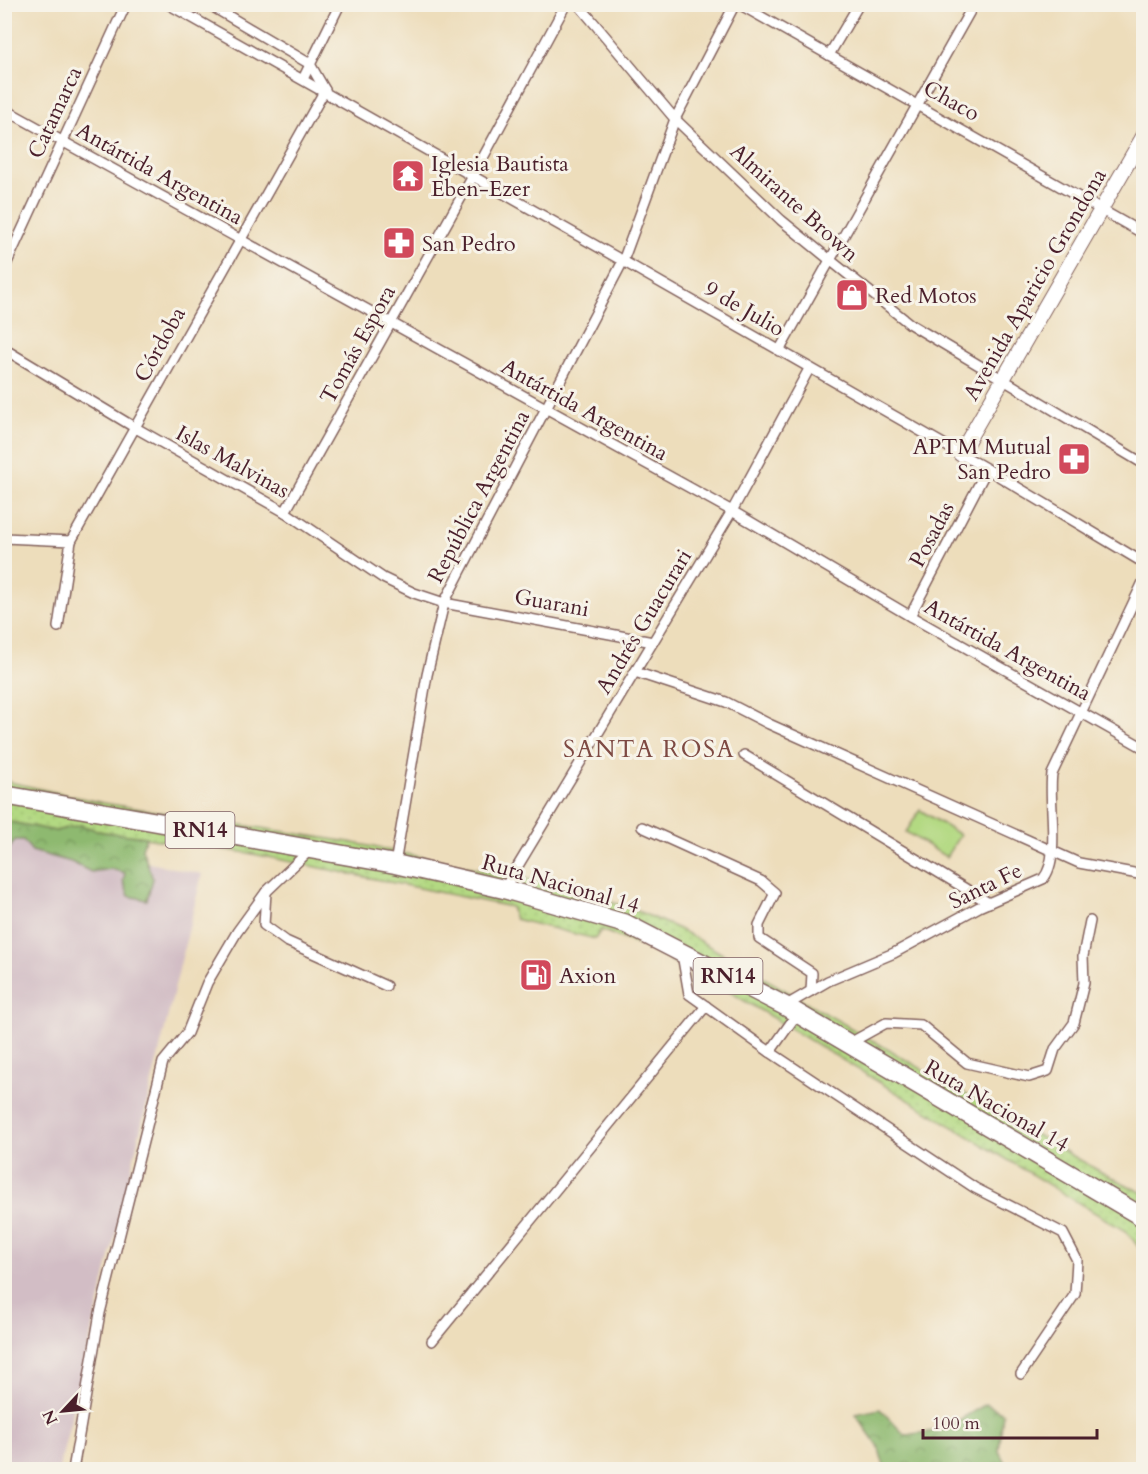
<svg xmlns="http://www.w3.org/2000/svg" width="1148" height="1474" font-family="Cardo,serif">
<defs>
<pattern id="grass-dots" width="8" height="8" patternUnits="userSpaceOnUse" patternTransform="scale(1.5)"><rect width="8" height="8" fill="#b3d982"/><path d="M2 2h.1M6 6h.1" fill="none" stroke="#9bba70" stroke-width="1.8" stroke-linecap="round"/></pattern>
<pattern id="forest-crowns" width="20" height="18" patternUnits="userSpaceOnUse" patternTransform="scale(1.5)"><rect width="20" height="18" fill="#8eb970"/><path d="M2 6a3 3 0 1 1 6 0M12 15a3 3 0 1 1 6 0" fill="none" stroke="#76965c"/></pattern>
</defs>
<rect width="100%" height="100%" fill="#f7f3e8"/>
<filter id="ink" filterUnits="userSpaceOnUse"><feTurbulence type="fractalNoise" baseFrequency=".0167" numOctaves="2"/><feDisplacementMap in="SourceGraphic" scale="12" xChannelSelector="R" yChannelSelector="G"/><feConvolveMatrix kernelMatrix="1 2 1 2 8 2 1 2 1" color-interpolation-filters="sRGB"/></filter>
<filter id="wash" filterUnits="userSpaceOnUse"><feTurbulence type="fractalNoise" baseFrequency=".008" numOctaves="4" result="noise"/><feDisplacementMap in="SourceGraphic" scale="24" xChannelSelector="R" yChannelSelector="G"/><feGaussianBlur stdDeviation="1.35" result="paint"/><feColorMatrix in="noise" values="0 0 0 0 0 0 0 0 0 0 0 0 0 0 0 0 0 1.4 0 .05"/><feComposite in="paint" operator="in"/></filter>
<g filter="url(#wash)">
<rect width="100%" height="100%" fill="#edddbb"/>
<path fill="#d2bdc5" d="M 4,833 L 202,874 L 59,1469 L 5,1469 Z"/>
<path fill="url(#grass-dots)" stroke="#7e7c56" stroke-width="1.5" d="M 5,781 L 103,803 L 349,842 L 541,882 L 628,907 L 679,929 L 1101,1172 L 1143,1193 L 1143,1253 L 1127,1232 L 715,983 L 644,947 L 601,930 L 595,939 L 515,919 L 511,907 L 248,853 L 103,832 L 80,825 L 55,831 L 5,821 Z"/>
<g fill="url(#forest-crowns)" stroke="#6c6c4e" stroke-width="1.5">
<path d="M 5,821 L 55,831 L 80,825 L 103,832 L 146,837 L 142,849 L 153,879 L 147,900 L 129,896 L 123,881 L 125,873 L 111,869 L 91,872 L 71,862 L 32,851 L 23,840 L 15,840 L 7,852 Z"/>
<path d="M 986,1404 L 1003,1413 L 999,1451 L 1008,1469 L 885,1469 L 878,1446 L 855,1414 L 880,1409 L 905,1435 L 942,1430 Z"/>
</g>
<path fill="#b3d982" stroke="#7e7c56" stroke-width="1.5" d="M 920,810 L 960,835 L 946,857 L 906,832 Z"/>
</g>
<g filter="url(#ink)">
<g fill="none" stroke-linecap="round" stroke-linejoin="round">
<g stroke="#83625d" stroke-width="12">
<g id="street">
<path d="M 168,4 L 623,261 L 987,469 L 1144,563"/>
<path d="M 208,4 L 310,64 L 325,90"/>
<path d="M 578,4 L 675,119 L 781,220 L 830,260 L 910,324 L 1144,464"/>
<path d="M 739,4 L 1144,234"/>
<path d="M 829,55 L 859,4"/>
<path d="M 303,79 L 340,4"/>
<path d="M 4,109 L 732,511 L 910,616 L 1144,748"/>
<path d="M 4,269 L 126,4"/>
<path d="M 4,349 L 134,427 L 285,512 L 383,578 L 414,593 L 444,603 L 653,642"/>
<path d="M 779,351 L 974,4"/>
<path d="M 285,512 L 472,178 L 566,4"/>
<path d="M 4,538 L 71,541"/>
<path d="M 910,616 L 987,469"/>
<path d="M 58,627 L 71,541 L 325,90"/>
<path d="M 635,672 L 726,702 L 769,724 L 1079,863 L 1144,875"/>
<path d="M 744,755 L 989,903"/>
<path d="M 642,827 L 761,881 L 775,893 L 759,925 L 759,938 L 812,973 L 811,991"/>
<path d="M 395,864 L 427,675 L 444,603 L 623,261 L 675,119 L 735,4"/>
<path d="M 504,889 L 732,511 L 809,369"/>
<path d="M 266,892 L 264,925 L 286,941 L 386,986"/>
<path d="M 682,954 L 689,994 L 770,1052 L 975,1188 L 1063,1233 L 1077,1260 L 1075,1294 L 1021,1374"/>
<path d="M 785,1006 L 828,981 L 894,953 L 979,907 L 1043,879 C 1061,859 1048,801 1052,774 L 1144,580"/>
<path d="M 848,1044 L 886,1023 L 921,1025 L 967,1063 L 1029,1077 L 1048,1071 L 1055,1049 L 1074,1023 L 1084,983 L 1083,956 L 1090,921"/>
<path d="M 770,1052 L 797,1014"/>
<path d="M 432,1341 L 706,1006"/>
<path d="M 73,1470 L 100,1313 L 163,1062 L 187,1033 L 207,983 L 237,932 L 266,892 L 311,849"/>
</g>
</g>
<g stroke="#83625d" stroke-width="16">
<path id="secondary" d="M 960,454 L 1144,135"/>
</g>
<g stroke="#83625d" stroke-width="21">
<path id="highway" d="M 4,795 L 395,864 L 504,889 L 626,924 L 785,1006 L 1144,1218"/>
</g>
<use href="#street" stroke="#fff" stroke-width="9"/>
<use href="#secondary" stroke="#fff" stroke-width="14"/>
<use href="#highway" stroke="#fff" stroke-width="18"/>
</g>
</g>
<defs>
<g id="temple-square" transform="scale(1.725)"><rect x="-9" y="-9" width="18" height="18" rx="4" fill="#d1495b" stroke="#f7f3e8"/><path d="M0-6L5-2H3V0L6.5 2.5H4V6H1.5V3h-3V6H-4V2.5H-6.5L-3 0V-2H-5Z" fill="#fff"/></g>
<g id="pharmacy-square" transform="scale(1.725)"><rect x="-9" y="-9" width="18" height="18" rx="4" fill="#d1495b" stroke="#f7f3e8"/><path d="M-2-6h4v4h4v4h-4v4h-4v-4h-4v-4h4Z" fill="#fff"/></g>
<g id="shop-square" transform="scale(1.725)"><rect x="-9" y="-9" width="18" height="18" rx="4" fill="#d1495b" stroke="#f7f3e8"/><path d="M-5-2.5h2.3a2.7 3.5 0 0 1 5.4 0H5L5.5 6h-11ZM-1.5-2.5h3a1.5 2.3 0 0 0-3 0Z" fill="#fff"/></g>
<g id="fuel-square" transform="scale(1.725)"><rect x="-9" y="-9" width="18" height="18" rx="4" fill="#d1495b" stroke="#f7f3e8"/><path d="M-5.5-6h7V0h2V4h1.3V-2.5L3-4.5l.8-.8L6-3V5H2.5V1h-1V6h-7ZM-4.2-4.7v3.2H.2V-4.7Z" fill="#fff"/></g>
</defs>
<g fill-rule="evenodd">
<use href="#temple-square" x="408" y="176"/>
<use href="#pharmacy-square" x="399" y="243"/>
<use href="#shop-square" x="852" y="295"/>
<use href="#pharmacy-square" x="1074" y="459"/>
<use href="#fuel-square" x="536" y="975"/>
</g>
<g text-anchor="middle" stroke-width="6" stroke-linejoin="round" paint-order="stroke">
<g fill="#f7f3e8" stroke="#7e5f64" stroke-width="1.5">
<rect x="165.5" y="812" width="69" height="36" rx="4.5"/>
<rect x="693.5" y="958" width="69" height="36" rx="4.5"/>
</g>
<g font-size="21" font-weight="bold" fill="#4a1f2b">
<text x="200" y="837">RN14</text>
<text x="728" y="983">RN14</text>
</g>
<g font-size="22" fill="#4a1f2b" stroke="#f7f3e8">
<text transform="translate(952 100) rotate(29)" y="8">Chaco</text>
<text transform="translate(54 112) rotate(-65)" y="8">Catamarca</text>
<text transform="translate(160 173) rotate(29)" y="8">Antártida Argentina</text>
<text transform="translate(795 202) rotate(42)" y="8">Almirante Brown</text>
<text transform="translate(1034 284) rotate(-60)" y="8">Avenida Aparicio Grondona</text>
<text transform="translate(745 308) rotate(30)" y="8">9 de Julio</text>
<text transform="translate(159 344) rotate(-61)" y="8">Córdoba</text>
<text transform="translate(357 344) rotate(-61)" y="8">Tomás Espora</text>
<text transform="translate(585 409) rotate(29)" y="8">Antártida Argentina</text>
<text transform="translate(233 461) rotate(29)" y="8">Islas Malvinas</text>
<text transform="translate(478 496) rotate(-62)" y="8">República Argentina</text>
<text transform="translate(931 534) rotate(-62)" y="8">Posadas</text>
<text transform="translate(552 602) rotate(10)" y="8">Guarani</text>
<text transform="translate(643 621) rotate(-59)" y="8">Andrés Guacurari</text>
<text transform="translate(1008 649) rotate(29)" y="8">Antártida Argentina</text>
<text transform="translate(561 883) rotate(16)" y="8">Ruta Nacional 14</text>
<text transform="translate(985 885) rotate(-26)" y="8">Santa Fe</text>
<text transform="translate(997 1105) rotate(30)" y="8">Ruta Nacional 14</text>
</g>
<g font-size="22" fill="#4a1f2b" stroke="#f7f3e8" text-anchor="start">
<text x="431" y="171">Iglesia Bautista<tspan x="431" dy="25">Eben-Ezer</tspan></text>
<text x="422" y="251">San Pedro</text>
<text x="875" y="303">Red Motos</text>
<text x="1051" y="454" text-anchor="end">APTM Mutual<tspan x="1051" dy="25">San Pedro</tspan></text>
<text x="559" y="983">Axion</text>
</g>
<g font-size="24" letter-spacing="1.5" fill="#7e4a43" stroke="#f7f3e8">
<text x="649" y="757">SANTA ROSA</text>
</g>
</g>
<rect width="1148" height="1474" fill="none" stroke="#f7f3e8" stroke-width="24"/>
<g transform="translate(63 1411) rotate(244)" stroke="#f7f3e8" stroke-width="4.5" paint-order="stroke">
<path d="M0-4.5L10 22L0 15L-10 22Z" fill="#4a1f2b"/>
<text y="-9" font-size="16" font-weight="bold" text-anchor="middle" fill="#4a1f2b">N</text>
</g>
<path d="M923 1429v9h174v-9" fill="none" stroke="#4a1f2b" stroke-width="3"/>
<text x="932" y="1429" font-size="18" fill="#4a1f2b" stroke="#f7f3e8" stroke-width="4.5" paint-order="stroke">100 m</text>
</svg>
